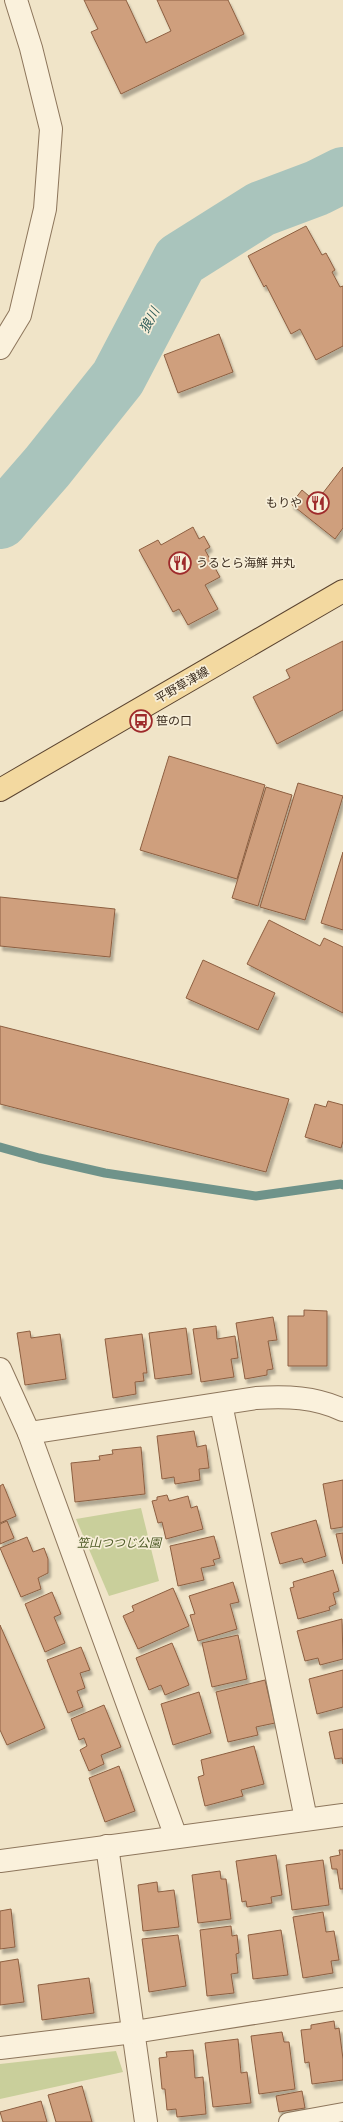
<svg xmlns="http://www.w3.org/2000/svg" width="343" height="2122" font-family="Spectral,'Noto Sans JP',serif">
<defs>
<filter id="shadow"><feDropShadow dx="2.5" dy="4.5" stdDeviation="1" flood-color="#0004"/></filter>
</defs>
<rect width="100%" height="100%" fill="#f0e4c8"/>
<g fill="#c9cf9b">
<path d="M 141,1508 L 159,1581 L 109,1596 L 76,1519 Z"/>
<path d="M 116,2051 L 123,2072 L 0,2099 L 0,2064 Z"/>
</g>
<g fill="none" stroke-linecap="round" stroke-linejoin="round">
<path stroke="#6f938a" stroke-width="9" d="M 0,1147 L 39,1158 L 105,1173 L 256,1196 L 341,1184 L 343,1185"/>
<path stroke="#a9c4bc" stroke-width="56" d="M 0,521 L 47,467 L 118,378 L 180,260 L 261,209 L 317,188 L 343,175"/>
</g>
<g fill="#cf9f7d" stroke="#8d5f41" filter="url(#shadow)">
<path d="M 84,0 L 126,0 L 146,43 L 171,31 L 157,0 L 228,0 L 244,34 L 121,94 L 91,32 L 98,29 Z"/>
<path d="M 306,226 L 322,255 L 326,253 L 335,270 L 332,272 L 340,287 L 343,286 L 343,346 L 316,360 L 300,329 L 291,334 L 266,285 L 264,287 L 248,256 Z"/>
<path d="M 219,334 L 233,372 L 178,393 L 164,355 Z"/>
<path d="M 343,467 L 343,528 L 335,539 L 291,504 L 302,490 L 316,502 Z"/>
<path d="M 193,527 L 199,539 L 204,536 L 210,547 L 205,550 L 220,577 L 205,585 L 218,609 L 188,625 L 179,609 L 173,612 L 139,550 L 158,540 L 161,545 Z"/>
<path d="M 343,641 L 343,710 L 277,744 L 253,697 L 290,678 L 286,670 Z"/>
<path d="M 169,756 L 265,785 L 237,879 L 140,850 Z"/>
<path d="M 298,783 L 343,796 L 305,920 L 260,907 Z"/>
<path d="M 266,787 L 292,795 L 258,906 L 232,898 Z"/>
<path d="M 343,852 L 343,930 L 321,923 Z"/>
<path d="M 0,897 L 115,909 L 110,957 L 0,946 Z"/>
<path d="M 269,920 L 320,946 L 324,938 L 343,947 L 343,1013 L 247,964 Z"/>
<path d="M 203,960 L 275,993 L 258,1030 L 186,998 Z"/>
<path d="M 0,1026 L 289,1099 L 266,1172 L 0,1104 Z"/>
<path d="M 328,1101 L 343,1105 L 343,1141 L 341,1148 L 305,1137 L 315,1104 L 326,1107 Z"/>
<path d="M 304,1310 L 327,1311 L 327,1366 L 288,1366 L 288,1316 L 304,1316 Z"/>
<path d="M 273,1317 L 277,1340 L 268,1341 L 273,1369 L 267,1370 L 267,1375 L 245,1379 L 236,1323 Z"/>
<path d="M 216,1326 L 217,1339 L 235,1336 L 238,1358 L 231,1359 L 234,1377 L 201,1382 L 193,1329 Z"/>
<path d="M 186,1328 L 192,1374 L 155,1379 L 149,1333 Z"/>
<path d="M 30,1331 L 31,1338 L 60,1334 L 66,1379 L 25,1385 L 17,1333 Z"/>
<path d="M 142,1334 L 147,1373 L 143,1373 L 144,1381 L 135,1382 L 136,1394 L 113,1398 L 105,1339 Z"/>
<path d="M 194,1431 L 197,1447 L 206,1445 L 209,1468 L 199,1469 L 200,1480 L 175,1484 L 174,1477 L 162,1479 L 157,1436 Z"/>
<path d="M 141,1447 L 145,1494 L 75,1502 L 71,1463 L 100,1460 L 99,1456 L 113,1454 L 112,1450 Z"/>
<path d="M 343,1480 L 343,1527 L 331,1529 L 323,1484 Z"/>
<path d="M 3,1484 L 16,1516 L 0,1523 L 0,1486 Z"/>
<path d="M 167,1495 L 169,1501 L 188,1496 L 191,1508 L 197,1506 L 203,1529 L 166,1539 L 162,1522 L 158,1523 L 152,1501 L 157,1500 L 157,1497 Z"/>
<path d="M 316,1520 L 326,1556 L 304,1563 L 302,1558 L 280,1564 L 271,1533 Z"/>
<path d="M 7,1521 L 14,1538 L 0,1544 L 0,1524 Z"/>
<path d="M 343,1533 L 343,1564 L 336,1534 Z"/>
<path d="M 214,1536 L 220,1558 L 213,1560 L 215,1565 L 201,1568 L 204,1580 L 178,1586 L 170,1546 Z"/>
<path d="M 27,1537 L 33,1552 L 44,1548 L 48,1559 L 48,1573 L 38,1578 L 41,1589 L 21,1597 L 0,1548 Z"/>
<path d="M 333,1570 L 339,1591 L 333,1593 L 336,1604 L 329,1607 L 330,1610 L 298,1619 L 290,1588 L 294,1587 L 293,1582 Z"/>
<path d="M 233,1582 L 239,1602 L 230,1604 L 237,1629 L 198,1641 L 190,1615 L 195,1614 L 189,1596 Z"/>
<path d="M 173,1588 L 189,1626 L 138,1649 L 123,1616 L 134,1611 L 132,1606 Z"/>
<path d="M 52,1592 L 61,1614 L 54,1617 L 65,1643 L 45,1652 L 25,1604 Z"/>
<path d="M 342,1619 L 343,1659 L 320,1665 L 318,1658 L 305,1661 L 297,1631 Z"/>
<path d="M 0,1625 L 45,1728 L 7,1745 L 0,1730 Z"/>
<path d="M 238,1635 L 247,1679 L 212,1687 L 202,1643 Z"/>
<path d="M 172,1643 L 189,1685 L 165,1695 L 161,1685 L 149,1690 L 136,1658 Z"/>
<path d="M 81,1647 L 90,1670 L 80,1673 L 85,1688 L 77,1691 L 83,1707 L 68,1713 L 47,1660 Z"/>
<path d="M 343,1670 L 343,1707 L 317,1714 L 309,1679 Z"/>
<path d="M 265,1680 L 275,1723 L 256,1727 L 258,1735 L 228,1742 L 216,1692 Z"/>
<path d="M 199,1692 L 211,1733 L 173,1745 L 161,1704 Z"/>
<path d="M 104,1705 L 121,1747 L 101,1755 L 104,1764 L 89,1771 L 80,1750 L 87,1746 L 84,1738 L 79,1740 L 71,1719 Z"/>
<path d="M 343,1729 L 343,1764 L 342,1758 L 335,1759 L 329,1732 Z"/>
<path d="M 254,1746 L 264,1784 L 241,1790 L 243,1796 L 205,1806 L 198,1777 L 204,1775 L 201,1760 Z"/>
<path d="M 119,1766 L 135,1811 L 105,1822 L 89,1778 Z"/>
<path d="M 339,1850 L 343,1850 L 343,1889 L 340,1889 L 337,1869 L 332,1869 L 330,1857 L 340,1855 Z"/>
<path d="M 276,1855 L 282,1895 L 271,1897 L 272,1903 L 247,1907 L 246,1901 L 242,1902 L 236,1861 Z"/>
<path d="M 323,1860 L 329,1905 L 292,1910 L 286,1865 Z"/>
<path d="M 220,1871 L 221,1879 L 226,1879 L 231,1919 L 198,1923 L 192,1875 Z"/>
<path d="M 157,1882 L 158,1892 L 174,1890 L 179,1927 L 143,1931 L 138,1885 Z"/>
<path d="M 11,1909 L 15,1947 L 0,1949 L 0,1911 Z"/>
<path d="M 323,1912 L 326,1932 L 334,1931 L 339,1960 L 331,1961 L 333,1973 L 303,1978 L 293,1917 Z"/>
<path d="M 231,1926 L 232,1936 L 237,1935 L 239,1953 L 236,1954 L 238,1973 L 231,1974 L 234,1993 L 207,1996 L 200,1930 Z"/>
<path d="M 281,1930 L 288,1975 L 253,1979 L 248,1935 Z"/>
<path d="M 178,1935 L 186,1986 L 149,1992 L 142,1939 Z"/>
<path d="M 18,1959 L 24,2002 L 0,2005 L 0,1962 Z"/>
<path d="M 89,1978 L 94,2013 L 42,2020 L 38,1985 Z"/>
<path d="M 334,2021 L 335,2029 L 339,2028 L 343,2059 L 343,2080 L 312,2084 L 309,2062 L 305,2063 L 301,2030 L 311,2029 L 311,2025 Z"/>
<path d="M 282,2032 L 284,2042 L 289,2042 L 295,2089 L 259,2094 L 251,2036 Z"/>
<path d="M 238,2039 L 241,2073 L 247,2072 L 251,2103 L 213,2107 L 205,2043 Z"/>
<path d="M 193,2050 L 195,2078 L 203,2077 L 206,2114 L 177,2117 L 176,2109 L 167,2110 L 165,2089 L 162,2089 L 159,2058 L 167,2057 L 166,2052 Z"/>
<path d="M 82,2086 L 92,2122 L 56,2122 L 48,2095 Z"/>
<path d="M 302,2091 L 305,2108 L 279,2112 L 276,2096 Z"/>
<path d="M 41,2101 L 47,2122 L 3,2122 L 0,2112 Z"/>
</g>
<g fill="none" stroke-linecap="round" stroke-linejoin="round">
<g stroke="#8d765c" stroke-width="20">
<path id="service" d="M 288,2122 L 343,2112"/>
</g>
<g stroke="#8d765c" stroke-width="24">
<g id="minor">
<path d="M 0,1369 L 29,1433 L 176,1837"/>
<path d="M 221,1404 L 306,1819"/>
<path d="M 29,1433 L 256,1398 C 287,1396 315,1397 343,1410"/>
<path d="M 107,1846 L 146,2122"/>
<path d="M 0,1861 L 343,1815"/>
<path d="M 0,2048 L 134,2032 L 343,1999"/>
</g>
</g>
<g stroke="#8d765c" stroke-width="24">
<path id="tertiary" d="M 0,348 L 20,315 L 45,209 L 51,129 L 31,48 L 16,0"/>
</g>
<g stroke="#5b4430" stroke-width="24">
<path id="primary" d="M 0,790 L 343,591"/>
</g>
<use href="#service" stroke="#faf1dc" stroke-width="18"/>
<use href="#minor" stroke="#faf1dc" stroke-width="22"/>
<use href="#tertiary" stroke="#faf1dc" stroke-width="22"/>
<use href="#primary" stroke="#f3d9a0" stroke-width="22"/>
</g>
<defs>
<g id="restaurant-ring" transform="scale(1.15)"><circle r="9.5" fill="#f7eed8" stroke="#9e2a2b" stroke-width="1.5"/><path d="M-5-6h1v4h1v-4h1v4h1v-4h1v5L-1.5 .5V6h-2V.5L-5-1ZM5-6V6H3V1.5H1.5Q1.5-4 5-6Z" fill="#9e2a2b"/></g>
<g id="bus-ring" transform="scale(1.15)"><circle r="9.5" fill="#f7eed8" stroke="#9e2a2b" stroke-width="1.5"/><path d="M-5-6H5V4H4V6H2V4H-2V6H-4V4H-5ZM-3.5-4V0h7V-4ZM-3.5 1.2v1.5H-2V1.2ZM2 1.2v1.5H3.5V1.2Z" fill="#9e2a2b"/></g>
</defs>
<g fill-rule="evenodd">
<use href="#restaurant-ring" x="318" y="503"/>
<use href="#restaurant-ring" x="180" y="563"/>
<use href="#bus-ring" x="141" y="721"/>
</g>
<g text-anchor="middle" stroke-width="3.5" stroke-linejoin="round" paint-order="stroke">
<g font-size="12" fill="#3d2e20" stroke="#f7eed8" text-anchor="start">
<text x="302" y="507" text-anchor="end">もりや</text>
<text x="196" y="567">うるとら海鮮 丼丸</text>
<text x="156" y="725">笹の口</text>
</g>
<g font-size="12" fill="#3d2e20" stroke="#f7eed8">
<text transform="translate(182 685) rotate(-30)" y="4">平野草津線</text>
</g>
<g font-size="12" font-style="italic" fill="#4d5a26" stroke="#f7eed8">
<text x="119" y="1547">笠山つつじ公園</text>
</g>
<g font-size="13" font-style="italic" fill="#2f5d5a" stroke="#f7eed8">
<text transform="translate(149 320) rotate(-62)" y="5">狼川</text>
</g>
</g>
</svg>
